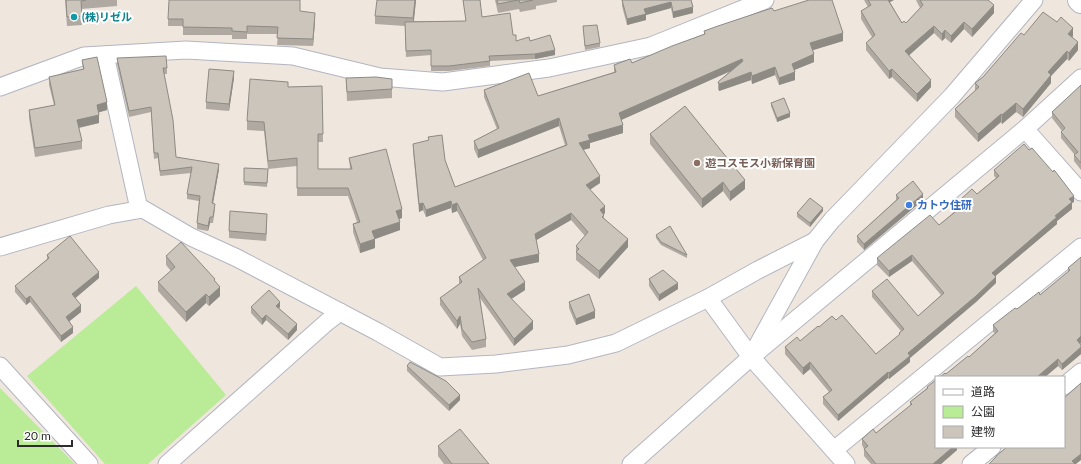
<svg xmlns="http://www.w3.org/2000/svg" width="1081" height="464" font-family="Lato,'Noto Sans JP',sans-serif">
<rect width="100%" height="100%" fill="#efe6de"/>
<g fill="#baeb96">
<path d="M 136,286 L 226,395 L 148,464 L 105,464 L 27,376 Z"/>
<path d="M 0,388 L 1,389 L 75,464 L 0,464 Z"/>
</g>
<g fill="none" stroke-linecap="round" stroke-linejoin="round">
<g stroke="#b2b6c1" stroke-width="19">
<g id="street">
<path d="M 105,55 L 139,209"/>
<path d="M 0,87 L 84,56 L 186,50 L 293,56 L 380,77 L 443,82 L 549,68 L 651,46 L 765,0"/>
<path d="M 1025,129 L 1081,192"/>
<path d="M 0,247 L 109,215 L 143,209 L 191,237 L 237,258 L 378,332 L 440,367 L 496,364 L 568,355 L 616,343 L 708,298 L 758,270 L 815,241"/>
<path d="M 708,298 L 751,357 L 846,464"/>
<path d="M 756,348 L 815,241 L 832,220 L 952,96 L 1034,0"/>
<path d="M 0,366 L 89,464"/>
<path d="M 1064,386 L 1081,372"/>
<path d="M 834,450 L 1081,247"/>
<path d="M 167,464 L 327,322 L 340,312"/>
<path d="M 631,464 L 751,357 L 1025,129 L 1081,78"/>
<path d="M 971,464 L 992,447"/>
</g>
</g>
<g stroke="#b2b6c1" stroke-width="24">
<path id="secondary" d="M 1079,0 L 1081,2"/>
</g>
<use href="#street" stroke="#fff" stroke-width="17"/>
<use href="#secondary" stroke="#fff" stroke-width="22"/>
</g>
<g fill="#afa9a2">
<path d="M 65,0 L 117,0 L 117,6 L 81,9 L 82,25 L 67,26 Z"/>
<path d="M 416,0 L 414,21 L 466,21 L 463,0 L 480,0 L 482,17 L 513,35 L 516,41 L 530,41 L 555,55 L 535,59 L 490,61 L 490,66 L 449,71 L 431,71 L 431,55 L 406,57 L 405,26 L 375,24 L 375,16 Z"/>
<path d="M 495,0 L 557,0 L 557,2 L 536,6 L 536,9 L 520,12 L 519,9 L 498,13 Z"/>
<path d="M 622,0 L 691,0 L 693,13 L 673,18 L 671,8 L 646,15 L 646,20 L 627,25 L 622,6 Z"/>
<path d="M 864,0 L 894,0 L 890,2 L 902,23 L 906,23 L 920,8 L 916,0 L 988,0 L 994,13 L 972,37 L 964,29 L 951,43 L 945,38 L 942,41 L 934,33 L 909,55 L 931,87 L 917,102 L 892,77 L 889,79 L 866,50 L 866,43 L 872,37 L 861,19 L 861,11 L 868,7 Z"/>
<path d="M 300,11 L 315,20 L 313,46 L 277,45 L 278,34 L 247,34 L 247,39 L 232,39 L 232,35 L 183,35 L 183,26 L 168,26 L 168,19 Z"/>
<path d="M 774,11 L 843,41 L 813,50 L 814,62 L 794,70 L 795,80 L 779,85 L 775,75 L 752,84 L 751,80 L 719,91 L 718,89 L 718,82 L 730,71 L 621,120 L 623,133 L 590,143 L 590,148 L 583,150 L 600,183 L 590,190 L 605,213 L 604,214 L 604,218 L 628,247 L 599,279 L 576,260 L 576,246 L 585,236 L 571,220 L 536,240 L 539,262 L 514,267 L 525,290 L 511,299 L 533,329 L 514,346 L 480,298 L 486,339 L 486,347 L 472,350 L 462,336 L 460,324 L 457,329 L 440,305 L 440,298 L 459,284 L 459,277 L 483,260 L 457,211 L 452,213 L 451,208 L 426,217 L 423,210 L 419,212 L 413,151 L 413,144 L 445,160 L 455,187 L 565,145 L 559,126 L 478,158 L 474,149 L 474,141 L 497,129 L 484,97 L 484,90 L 538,96 L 614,72 L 614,65 L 632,63 L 704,35 L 704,31 Z"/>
<path d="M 583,26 L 600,43 L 600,47 L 585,50 Z"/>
<path d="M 1024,35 L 1073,36 L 1072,37 L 1078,50 L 1069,61 L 1067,59 L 1051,76 L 1051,83 L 1023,117 L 1016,112 L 1002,124 L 1001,122 L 978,142 L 955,117 L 955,109 L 975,91 L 975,83 L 983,77 Z"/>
<path d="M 117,58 L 167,68 L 167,74 L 164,74 L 176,157 L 219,169 L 213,203 L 215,209 L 213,223 L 210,223 L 208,231 L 197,229 L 197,223 L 199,201 L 187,199 L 187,194 L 191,173 L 160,176 L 158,158 L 154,159 L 151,112 L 129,117 L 117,64 Z"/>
<path d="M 82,60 L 107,110 L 98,112 L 99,123 L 79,128 L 82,141 L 82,149 L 35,157 L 29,118 L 29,110 L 54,105 L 49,85 L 49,77 L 83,69 Z"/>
<path d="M 234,78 L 229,111 L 206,109 L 206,102 Z"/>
<path d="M 346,78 L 392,79 L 392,98 L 347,101 Z"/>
<path d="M 1081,85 L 1081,170 L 1074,161 L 1074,154 L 1061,138 L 1061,132 L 1062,131 L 1052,118 L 1052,112 Z"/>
<path d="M 322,86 L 323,142 L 318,142 L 318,169 L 350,169 L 349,158 L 402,218 L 399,219 L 400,230 L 375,239 L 375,248 L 360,253 L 353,232 L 353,224 L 357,222 L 348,196 L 297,196 L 297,166 L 268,169 L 264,131 L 247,130 L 247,121 L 288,87 Z"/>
<path d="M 771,103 L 790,117 L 777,122 L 771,106 Z"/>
<path d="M 650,134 L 745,189 L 730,201 L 723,191 L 702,208 L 650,144 Z"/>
<path d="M 244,168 L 268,169 L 267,187 L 244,185 Z"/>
<path d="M 994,170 L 1074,202 L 1072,203 L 1072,209 L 1057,221 L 1057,224 L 995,276 L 996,283 L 976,302 L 910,358 L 910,362 L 889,379 L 888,378 L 838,421 L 823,404 L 823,397 L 829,392 L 810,369 L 803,375 L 785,354 L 785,347 L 800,341 L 819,327 L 836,320 L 876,354 L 899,335 L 899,333 L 901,331 L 872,297 L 872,291 L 918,316 L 941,295 L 912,261 L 889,277 L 877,265 L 877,258 L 939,225 L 961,206 L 961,199 L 977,194 L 996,178 L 994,176 Z"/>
<path d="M 896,195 L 923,200 L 864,250 L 857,242 L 857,236 L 896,200 Z"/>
<path d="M 823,211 L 810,227 L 797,217 L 797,213 Z"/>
<path d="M 267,220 L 266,241 L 229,238 L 229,231 Z"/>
<path d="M 656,235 L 687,255 L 687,258 L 661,245 L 656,238 Z"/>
<path d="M 47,255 L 99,278 L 75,298 L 81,312 L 69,321 L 73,333 L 61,342 L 30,302 L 26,305 L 15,292 L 15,286 L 47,259 Z"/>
<path d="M 166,256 L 215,281 L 220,296 L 209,306 L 206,303 L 186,322 L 158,291 L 158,282 L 171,271 L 166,265 Z"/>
<path d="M 1081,257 L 1081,343 L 1080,344 L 1081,345 L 1081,354 L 1062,370 L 1058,366 L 1045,377 L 940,377 L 946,374 L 969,357 L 995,333 L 993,332 L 993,325 L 1017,309 L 1040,295 L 1068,272 L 1068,268 Z"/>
<path d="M 649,279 L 678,289 L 659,301 L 649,286 Z"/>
<path d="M 569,302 L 595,318 L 576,325 L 569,308 Z"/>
<path d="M 251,307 L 280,307 L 279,308 L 297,330 L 288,340 L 266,320 L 262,325 L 251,313 Z"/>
<path d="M 407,366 L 460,400 L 449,411 L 407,371 Z"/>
<path d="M 936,380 L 936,447 L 958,447 L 957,448 L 957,450 L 941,464 L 871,464 L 864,456 L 864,449 L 862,445 L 862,439 L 876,433 L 910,406 L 910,402 L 927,388 L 927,387 Z"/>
<path d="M 438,446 L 489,464 L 444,464 L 438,456 Z"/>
</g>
<g fill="#8e8a84">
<path d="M 415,0 L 416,0 L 413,27 L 413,18 Z"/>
<path d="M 886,0 L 894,0 L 886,4 Z"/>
<path d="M 671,2 L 671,8 L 646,15 L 646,20 L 627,25 L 627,19 L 644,9 Z"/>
<path d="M 994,5 L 994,13 L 972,37 L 972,29 Z"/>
<path d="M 693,7 L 693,13 L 673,18 L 673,12 Z"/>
<path d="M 315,13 L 315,20 L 313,46 L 313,39 Z"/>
<path d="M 964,22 L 964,29 L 951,43 L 951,36 Z"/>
<path d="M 934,26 L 934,33 L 905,59 L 905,51 Z"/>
<path d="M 1073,28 L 1073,36 L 1068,42 L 1068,34 Z"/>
<path d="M 945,30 L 945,38 L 942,41 L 942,34 Z"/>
<path d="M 843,33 L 843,41 L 810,51 L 810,43 Z"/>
<path d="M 1078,42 L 1078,50 L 1069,61 L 1069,53 Z"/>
<path d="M 555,50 L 555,55 L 535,59 L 535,54 Z"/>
<path d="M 1067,51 L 1067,59 L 1051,76 L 1051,83 L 1023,117 L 1023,109 L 1048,72 Z"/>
<path d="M 814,54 L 814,62 L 792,71 L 792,64 Z"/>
<path d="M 742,59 L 742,66 L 619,121 L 619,113 Z"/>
<path d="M 775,67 L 775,75 L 752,84 L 752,76 Z"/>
<path d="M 892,69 L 892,77 L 889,79 L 889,71 Z"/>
<path d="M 234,71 L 234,78 L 229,111 L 229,104 Z"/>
<path d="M 751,72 L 751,80 L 719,91 L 719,84 Z"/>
<path d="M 795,72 L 795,80 L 779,85 L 779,78 Z"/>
<path d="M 931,80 L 931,87 L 917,102 L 917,94 Z"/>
<path d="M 107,102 L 107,110 L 97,113 L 97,105 Z"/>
<path d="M 1016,103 L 1016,112 L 1002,124 L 1002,115 Z"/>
<path d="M 790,113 L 790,117 L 777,122 L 777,118 Z"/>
<path d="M 1001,114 L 1001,122 L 978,142 L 978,134 Z"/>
<path d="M 99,115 L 99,123 L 77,128 L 77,120 Z"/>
<path d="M 559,118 L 559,126 L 478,158 L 478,150 Z"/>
<path d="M 623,125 L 623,133 L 590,143 L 590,148 L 579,151 L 579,143 L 588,135 Z"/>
<path d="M 219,164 L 219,169 L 212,209 L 212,203 Z"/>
<path d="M 600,176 L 600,183 L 586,192 L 586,185 Z"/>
<path d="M 745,180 L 745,189 L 730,201 L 730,192 Z"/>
<path d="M 723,182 L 723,191 L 702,208 L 702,199 Z"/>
<path d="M 923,194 L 923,200 L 864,250 L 864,244 Z"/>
<path d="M 1074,196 L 1074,202 L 1072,203 L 1072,209 L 1057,221 L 1057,224 L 992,279 L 992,273 L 1055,216 L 1069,199 Z"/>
<path d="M 451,201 L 451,208 L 426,217 L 426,210 Z"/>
<path d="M 423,203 L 423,210 L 419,212 L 419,204 Z"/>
<path d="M 457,203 L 457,211 L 452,213 L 452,205 Z"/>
<path d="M 605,206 L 605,213 L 600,218 L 600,210 Z"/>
<path d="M 823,208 L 823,211 L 810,227 L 810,223 Z"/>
<path d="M 402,209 L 402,218 L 396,220 L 396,211 Z"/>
<path d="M 571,213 L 571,220 L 535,241 L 535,234 Z"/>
<path d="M 267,214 L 267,220 L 266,241 L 266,234 Z"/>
<path d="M 210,217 L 210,223 L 208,231 L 208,226 Z"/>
<path d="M 400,222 L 400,230 L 372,240 L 372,231 Z"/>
<path d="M 375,239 L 375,248 L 360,253 L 360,244 Z"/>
<path d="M 628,239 L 628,247 L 599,279 L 599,271 Z"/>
<path d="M 539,254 L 539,262 L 510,268 L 510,260 Z"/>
<path d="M 912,255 L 912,261 L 889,277 L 889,271 Z"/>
<path d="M 99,272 L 99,278 L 72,301 L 72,294 Z"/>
<path d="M 996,277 L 996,283 L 976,302 L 910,358 L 910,362 L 889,379 L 889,373 L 908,353 Z"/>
<path d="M 525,282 L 525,290 L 507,302 L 507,294 Z"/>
<path d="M 678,283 L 678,289 L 659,301 L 659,295 Z"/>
<path d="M 220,287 L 220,296 L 209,306 L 209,297 Z"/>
<path d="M 206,294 L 206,303 L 186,322 L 186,312 Z"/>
<path d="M 30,296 L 30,302 L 26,305 L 26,299 Z"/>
<path d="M 280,302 L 280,307 L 276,311 L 276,306 Z"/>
<path d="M 81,305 L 81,312 L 66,324 L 66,317 Z"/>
<path d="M 595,311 L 595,318 L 576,325 L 576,319 Z"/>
<path d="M 266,315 L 266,320 L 262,325 L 262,319 Z"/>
<path d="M 460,316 L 460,324 L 457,329 L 457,321 Z"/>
<path d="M 533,321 L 533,329 L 514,346 L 514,339 Z"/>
<path d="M 297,324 L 297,330 L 288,340 L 288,334 Z"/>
<path d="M 73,327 L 73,333 L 61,342 L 61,336 Z"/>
<path d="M 1081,336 L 1081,343 L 1077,346 L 1077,340 Z"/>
<path d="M 1081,347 L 1081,354 L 1062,370 L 1062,364 Z"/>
<path d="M 1058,359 L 1058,366 L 1045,377 L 1037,377 Z"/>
<path d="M 810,362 L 810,369 L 803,375 L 803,368 Z"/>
<path d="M 888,372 L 888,378 L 838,421 L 838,415 Z"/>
<path d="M 460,395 L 460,400 L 449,411 L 449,405 Z"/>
<path d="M 953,447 L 958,447 L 957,448 L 957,450 L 941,464 L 933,464 Z"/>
<path d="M 1081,454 L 1081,460 L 1076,464 L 1072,464 L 1072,461 Z"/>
</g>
<g fill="#cbc5bc" stroke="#8e8a84">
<path d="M 66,0 L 86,0 L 81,1 L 82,16 L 67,17 Z"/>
<path d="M 169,0 L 300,0 L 300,11 L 315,13 L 313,39 L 277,38 L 278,27 L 247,26 L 247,32 L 232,31 L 232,28 L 183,27 L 183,19 L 168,19 Z"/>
<path d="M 377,0 L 415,0 L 413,18 L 375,16 Z"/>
<path d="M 463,0 L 480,0 L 482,17 L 510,13 L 513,35 L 516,35 L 516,41 L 529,37 L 530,41 L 550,35 L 555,50 L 535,54 L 489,56 L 490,61 L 449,66 L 431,66 L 431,50 L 406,51 L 405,22 L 466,21 Z"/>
<path d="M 497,0 L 518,0 L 498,4 Z"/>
<path d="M 519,0 L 533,0 L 520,3 Z"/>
<path d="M 622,0 L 691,0 L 693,7 L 673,12 L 671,2 L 644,9 L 646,14 L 627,19 Z"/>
<path d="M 809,0 L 832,0 L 843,33 L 810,43 L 814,54 L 792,64 L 795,72 L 779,78 L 775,67 L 752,76 L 751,72 L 719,84 L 718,82 L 743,61 L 742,59 L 619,113 L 623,125 L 588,135 L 590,140 L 579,143 L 600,176 L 586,185 L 605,206 L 600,210 L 604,215 L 602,217 L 628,239 L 599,271 L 576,252 L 579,249 L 576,246 L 588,232 L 571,213 L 535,234 L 539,254 L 510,260 L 525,282 L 507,294 L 533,321 L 514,339 L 478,288 L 486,339 L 472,342 L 462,329 L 460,316 L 457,321 L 440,298 L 462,282 L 459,277 L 486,258 L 457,203 L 452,205 L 451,201 L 426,210 L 423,203 L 419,204 L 413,144 L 429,140 L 428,137 L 442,135 L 445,160 L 455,187 L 567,145 L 559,118 L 478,150 L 474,141 L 499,128 L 484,90 L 529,73 L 538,96 L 616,72 L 614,65 L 630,59 L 632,63 L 672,46 L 705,34 L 704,31 L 718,26 L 772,8 L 774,11 Z"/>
<path d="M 868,0 L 888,0 L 902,23 L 904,21 L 906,23 L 923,5 L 920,0 L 988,0 L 994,5 L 972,29 L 964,22 L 951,36 L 945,30 L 942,34 L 934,26 L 905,51 L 931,80 L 917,94 L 892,69 L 889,71 L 866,43 L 875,35 L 861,11 L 871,5 Z"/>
<path d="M 1043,12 L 1057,22 L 1061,17 L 1073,28 L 1068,34 L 1078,42 L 1069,53 L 1067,51 L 1048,72 L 1051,75 L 1023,109 L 1016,103 L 1002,115 L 1001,114 L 978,134 L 955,109 L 979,87 L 975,83 L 983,77 L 1021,33 L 1024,35 Z"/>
<path d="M 597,25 L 600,43 L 585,46 L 583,26 Z"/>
<path d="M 166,56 L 167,68 L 163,68 L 173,120 L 176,157 L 219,164 L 212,203 L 215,204 L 213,217 L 210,217 L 208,226 L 197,223 L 200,196 L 187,194 L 192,167 L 160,171 L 158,153 L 154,153 L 151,107 L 129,111 L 117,58 Z"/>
<path d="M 97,57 L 107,102 L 97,105 L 99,115 L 77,120 L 82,141 L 35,148 L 29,110 L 55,105 L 49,77 L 84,69 L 82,60 Z"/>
<path d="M 209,69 L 234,71 L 229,104 L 206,102 Z"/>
<path d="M 376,77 L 392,79 L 392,89 L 347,92 L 346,78 Z"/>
<path d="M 250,79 L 288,82 L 288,87 L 322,86 L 323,134 L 318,134 L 318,169 L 352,169 L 349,158 L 386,149 L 402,209 L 396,211 L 400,222 L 372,231 L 375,239 L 360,244 L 353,224 L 360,222 L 348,188 L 297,188 L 297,158 L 268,161 L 264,122 L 247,121 Z"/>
<path d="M 1081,85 L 1081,163 L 1074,155 L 1078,152 L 1061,132 L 1065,128 L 1052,112 Z"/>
<path d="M 784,98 L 790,113 L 777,118 L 771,103 Z"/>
<path d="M 685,106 L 745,180 L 730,192 L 723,182 L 702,199 L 650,134 Z"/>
<path d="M 1024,144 L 1029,150 L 1032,148 L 1053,172 L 1054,170 L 1055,171 L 1074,196 L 1069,199 L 1072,202 L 1055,216 L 1057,217 L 992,273 L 996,277 L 976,296 L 908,353 L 910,356 L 889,373 L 888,372 L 838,415 L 823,397 L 832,390 L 810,362 L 803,368 L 785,347 L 797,337 L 800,341 L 818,326 L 819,327 L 832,316 L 836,320 L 842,315 L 876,354 L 900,334 L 899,333 L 904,329 L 872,291 L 887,279 L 918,316 L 944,293 L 912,255 L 889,271 L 877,258 L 930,215 L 939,225 L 965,204 L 961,199 L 972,189 L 977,194 L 999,176 L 994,170 Z"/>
<path d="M 244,168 L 268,169 L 267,183 L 244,182 Z"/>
<path d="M 913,181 L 923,194 L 864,244 L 857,236 L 899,198 L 896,195 Z"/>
<path d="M 810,198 L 823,208 L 810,223 L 797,213 Z"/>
<path d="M 230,211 L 267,214 L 266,234 L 229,231 Z"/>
<path d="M 670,226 L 687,255 L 661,242 L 656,235 Z"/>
<path d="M 70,236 L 99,272 L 72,294 L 81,305 L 66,317 L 73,327 L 61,336 L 30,296 L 26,299 L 15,286 L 49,258 L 47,255 Z"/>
<path d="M 181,242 L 215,279 L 214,280 L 220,287 L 209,297 L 206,294 L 186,312 L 158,282 L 175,267 L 166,256 Z"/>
<path d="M 1081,257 L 1081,336 L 1077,340 L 1081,345 L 1081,347 L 1062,364 L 1058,359 L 1037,377 L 940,377 L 945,373 L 946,374 L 968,356 L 969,357 L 998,331 L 993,325 L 1015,308 L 1017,309 L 1039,292 L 1040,295 L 1070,270 L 1068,268 Z"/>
<path d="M 663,270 L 678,283 L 659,295 L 649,279 Z"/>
<path d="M 269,290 L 280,302 L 276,306 L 297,324 L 288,334 L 266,315 L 262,319 L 251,307 Z"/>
<path d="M 589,294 L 595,311 L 576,319 L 569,302 Z"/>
<path d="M 410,362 L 446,381 L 460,395 L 449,405 L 407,366 Z"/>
<path d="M 936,380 L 936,447 L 953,447 L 933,464 L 876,464 L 864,449 L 868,446 L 862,439 L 873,429 L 876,433 L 912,404 L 910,402 L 928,388 L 927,387 Z"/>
<path d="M 1081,383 L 1081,454 L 1072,461 L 1075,464 L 989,464 L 996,457 L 996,456 L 1007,447 L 1064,447 L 1064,398 Z"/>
<path d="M 460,429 L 489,464 L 452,464 L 438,446 Z"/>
</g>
<circle fill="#0f9aa8" stroke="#fff" stroke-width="1.5" cx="74" cy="17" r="4"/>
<circle fill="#8d6e63" stroke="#fff" stroke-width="1.5" cx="697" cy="163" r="4"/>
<circle fill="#3f7fe0" stroke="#fff" stroke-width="1.5" cx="909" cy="205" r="4"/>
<g text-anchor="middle" stroke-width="4" stroke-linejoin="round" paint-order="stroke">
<g font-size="11" font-weight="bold" fill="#0d838f" stroke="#fff" text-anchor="start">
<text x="82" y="21">(株)リゼル</text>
</g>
<g font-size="11" font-weight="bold" fill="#785e54" stroke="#fff" text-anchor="start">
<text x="705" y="167">遊コスモス小新保育園</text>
</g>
<g font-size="11" font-weight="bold" fill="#366cbe" stroke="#fff" text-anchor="start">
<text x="917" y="209">カトウ住研</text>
</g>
</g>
<rect x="935" y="376" width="130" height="72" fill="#ffffff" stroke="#ababab"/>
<rect x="943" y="389" width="20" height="6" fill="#ffffff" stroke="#ababab"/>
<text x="971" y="396" font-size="12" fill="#2d2d2d">道路</text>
<rect x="943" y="406" width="20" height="12" fill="#baeb96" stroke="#ababab"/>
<text x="971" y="416" font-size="12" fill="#2d2d2d">公園</text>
<rect x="943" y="426" width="20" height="12" fill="#cbc5bc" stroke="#ababab"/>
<text x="971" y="436" font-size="12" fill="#2d2d2d">建物</text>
<path d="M18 440v6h54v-6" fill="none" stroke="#2d2d2d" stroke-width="2"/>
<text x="24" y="440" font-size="12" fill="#2d2d2d" stroke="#ffffff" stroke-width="3" paint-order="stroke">20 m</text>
</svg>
